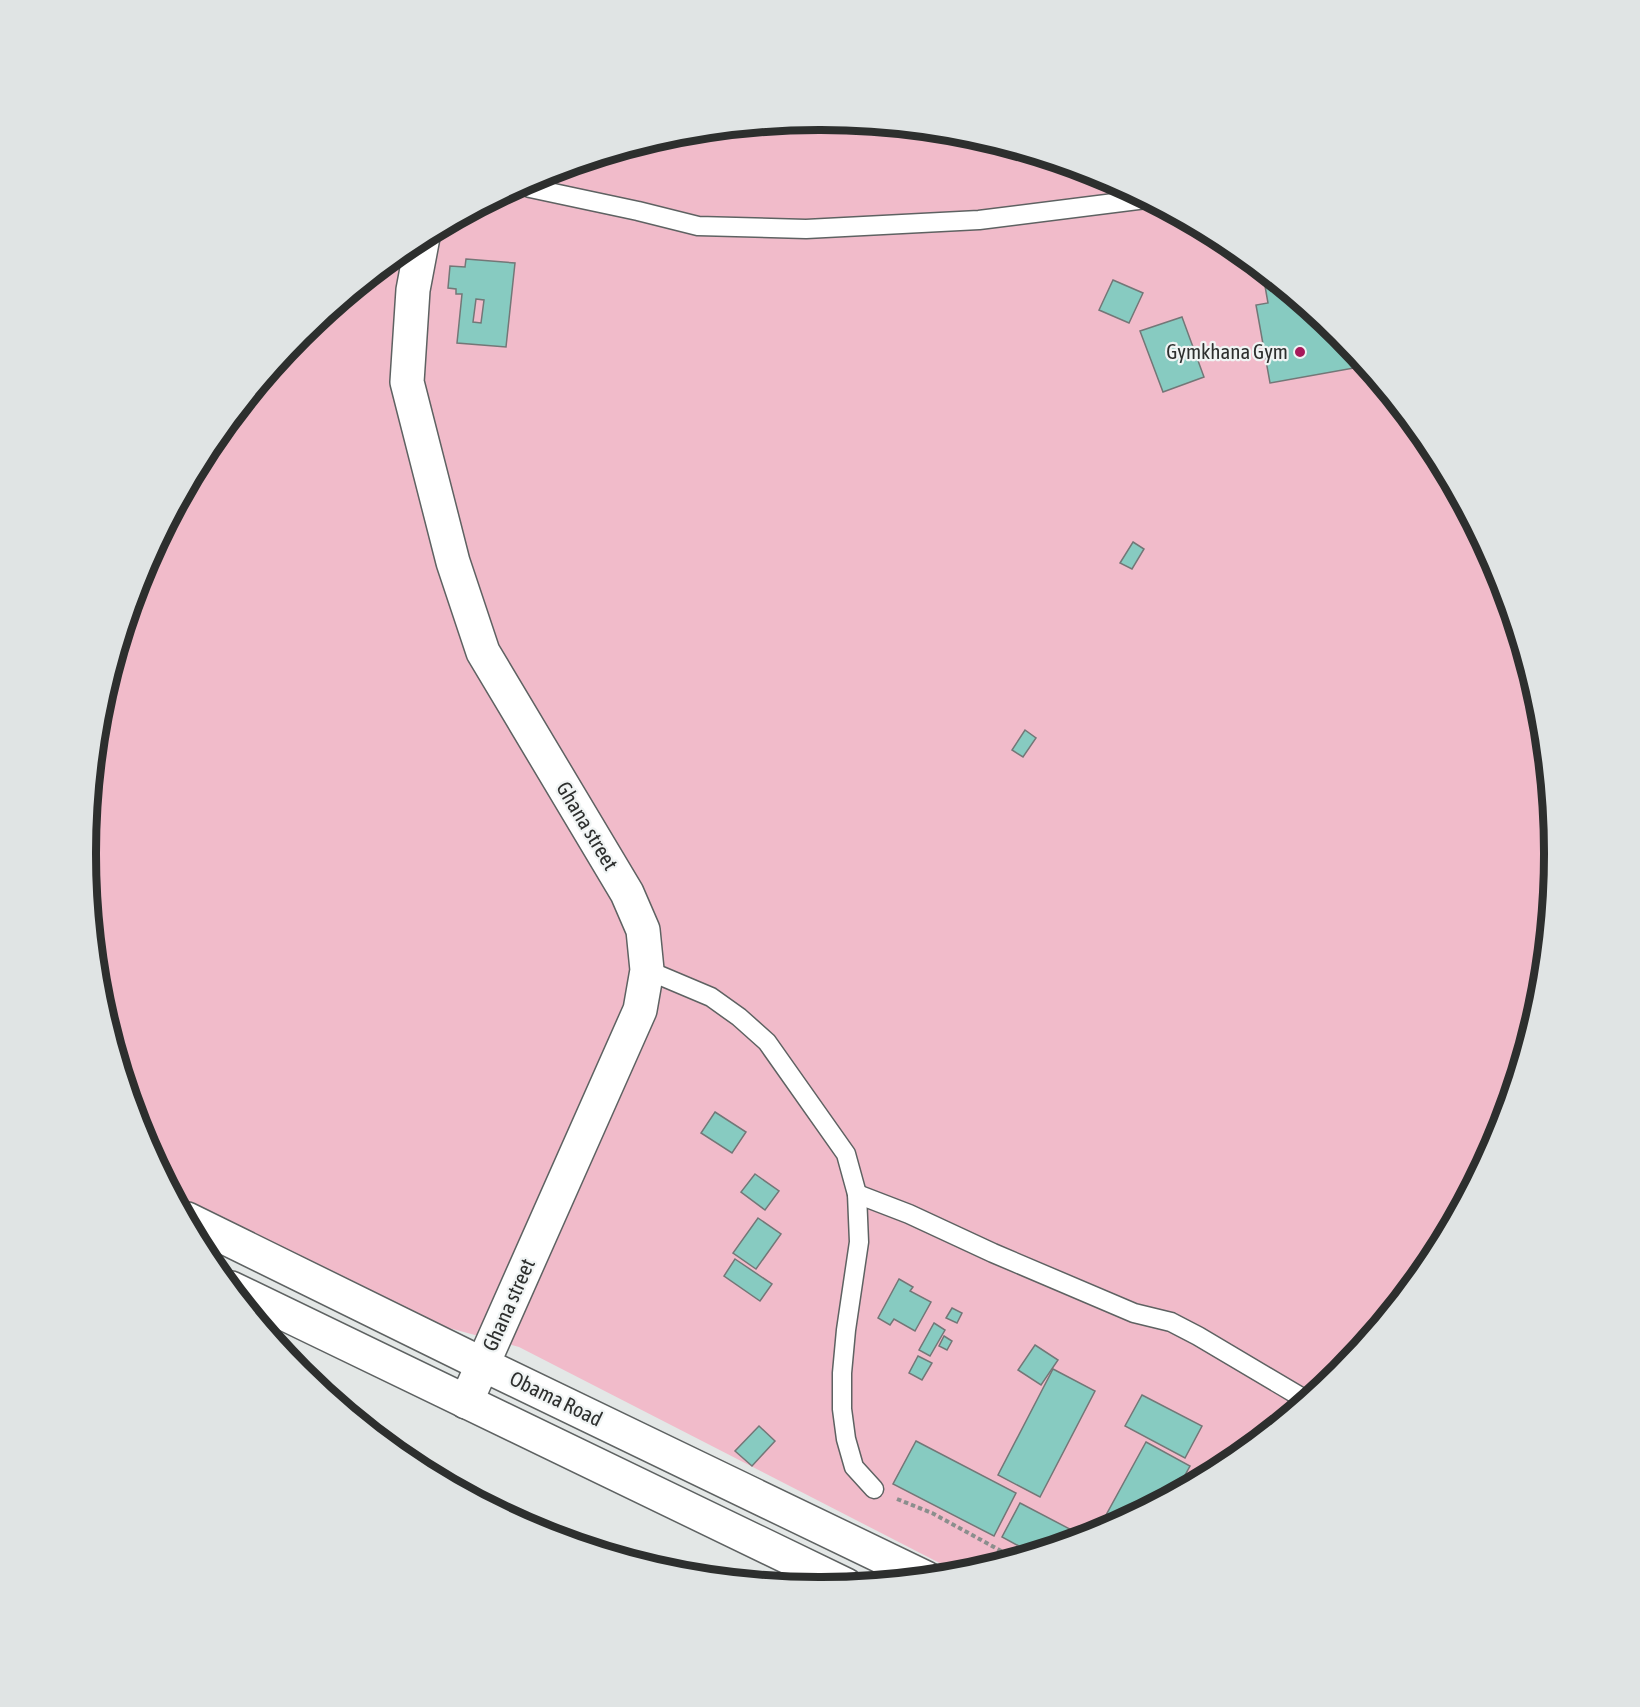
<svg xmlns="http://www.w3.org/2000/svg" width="1640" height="1707" font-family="'Asap Condensed',sans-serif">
<rect width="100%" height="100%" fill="#e3e7e6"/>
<path fill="#f1bbca" d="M 820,119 L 964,133 L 1101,175 L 1228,243 L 1340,334 L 1431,446 L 1499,573 L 1540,711 L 1554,853 L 1540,997 L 1498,1135 L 1431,1262 L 1339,1373 L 1228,1464 L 1101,1532 L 961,1574 L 519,1347 L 390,1312 L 189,1224 L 141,1134 L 100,996 L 86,853 L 100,710 L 142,572 L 209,445 L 301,334 L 412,243 L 539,175 L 677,133 Z"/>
<g fill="#87cbc1" stroke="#737777" stroke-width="1.5" fill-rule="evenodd">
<path d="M 466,259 L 515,263 L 506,347 L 457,343 L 462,294 L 456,294 L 456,289 L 448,288 L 450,266 L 465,267 ZM 476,299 L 484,300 L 481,323 L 473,322 Z"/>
<path d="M 1113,280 L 1143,293 L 1129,323 L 1099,310 Z"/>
<path d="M 1278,284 L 1340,334 L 1365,366 L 1270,383 L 1256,305 L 1268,303 L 1265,286 Z"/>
<path d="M 1182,317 L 1204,377 L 1163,392 L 1140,331 Z"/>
<path d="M 1133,542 L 1144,549 L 1132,569 L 1120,563 Z"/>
<path d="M 1025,730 L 1036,738 L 1023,757 L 1012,750 Z"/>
<path d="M 715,1112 L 746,1132 L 732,1153 L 701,1133 Z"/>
<path d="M 755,1174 L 779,1191 L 765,1210 L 741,1192 Z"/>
<path d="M 758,1218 L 781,1234 L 756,1269 L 733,1253 Z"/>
<path d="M 735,1259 L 772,1284 L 760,1301 L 724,1276 Z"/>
<path d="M 899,1279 L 913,1287 L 910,1291 L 931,1302 L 915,1331 L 894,1319 L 890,1325 L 878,1318 Z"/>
<path d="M 952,1308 L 962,1313 L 957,1323 L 946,1318 Z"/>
<path d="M 934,1323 L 945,1330 L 930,1356 L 919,1350 Z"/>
<path d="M 944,1336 L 952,1341 L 947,1350 L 939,1346 Z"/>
<path d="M 1035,1345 L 1058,1360 L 1041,1385 L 1018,1370 Z"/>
<path d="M 918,1356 L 932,1363 L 922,1380 L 909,1373 Z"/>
<path d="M 1053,1369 L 1095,1391 L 1040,1497 L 998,1475 Z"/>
<path d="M 1142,1395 L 1202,1426 L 1185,1458 L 1125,1426 Z"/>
<path d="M 759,1426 L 775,1441 L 752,1466 L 735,1451 Z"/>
<path d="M 916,1441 L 1016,1493 L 994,1536 L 893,1484 Z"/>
<path d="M 1146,1442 L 1190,1466 L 1175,1493 L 1107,1529 L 1100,1526 Z"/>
<path d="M 1020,1503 L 1085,1537 L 1032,1553 L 1002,1537 Z"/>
</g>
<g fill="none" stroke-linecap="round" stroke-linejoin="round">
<g stroke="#5e6262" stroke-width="21">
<g id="service">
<path d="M 522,184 L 530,188 L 638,211 L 698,226 L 806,229 L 979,220 L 1146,199"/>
<path d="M 647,970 L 711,997 L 739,1017 L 767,1042 L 846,1154 L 857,1194 L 859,1242 L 846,1330 L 842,1373 L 842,1409 L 846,1439 L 854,1467 L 874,1489"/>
<path d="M 857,1194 L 909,1214 L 993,1253 L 1134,1313 L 1171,1322 L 1198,1336 L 1306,1400"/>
</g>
</g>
<g stroke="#5e6262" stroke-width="36">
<path id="minor" d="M 423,237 L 413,290 L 407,382 L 453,562 L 483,652 L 627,893 L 643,930 L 647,970 L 640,1010 L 466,1402"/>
</g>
<g stroke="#5e6262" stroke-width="36">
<g id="tertiary">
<path d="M 187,1219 L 482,1364 L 926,1578"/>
<path d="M 231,1288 L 846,1585"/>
</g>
</g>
<path stroke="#8b8e8d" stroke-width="4" stroke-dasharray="4.5 3" stroke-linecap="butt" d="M 897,1499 L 932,1513 L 1014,1558"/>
<use href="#service" stroke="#fff" stroke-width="18"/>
<use href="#minor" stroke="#fff" stroke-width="33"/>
<use href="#tertiary" stroke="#fff" stroke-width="33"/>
</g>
<circle fill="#a7195a" stroke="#f0f4f4" stroke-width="2" cx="1300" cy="352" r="6"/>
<g text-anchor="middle" stroke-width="4.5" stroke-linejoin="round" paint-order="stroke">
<g font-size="21" fill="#2d2f2e" stroke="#f0f4f4" text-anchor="end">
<text x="1288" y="359">Gymkhana Gym</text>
</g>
<g font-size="21" fill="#2d2f2e" stroke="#f0f4f4">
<text transform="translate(587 826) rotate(59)" y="7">Ghana street</text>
<text transform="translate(509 1305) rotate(-66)" y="7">Ghana street</text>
<text transform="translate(556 1399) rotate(26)" y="7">Obama Road</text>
</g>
</g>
<path d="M0 0H1640V1707H0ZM819 130H821A723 723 0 0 1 1544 853V854A723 723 0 0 1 821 1577H819A723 723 0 0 1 96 854V853A723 723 0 0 1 819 130Z" fill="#e0e4e4" fill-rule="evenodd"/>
<path fill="none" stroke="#2d2f2e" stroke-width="8" d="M819 130H821A723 723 0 0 1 1544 853V854A723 723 0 0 1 821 1577H819A723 723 0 0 1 96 854V853A723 723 0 0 1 819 130Z"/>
</svg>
